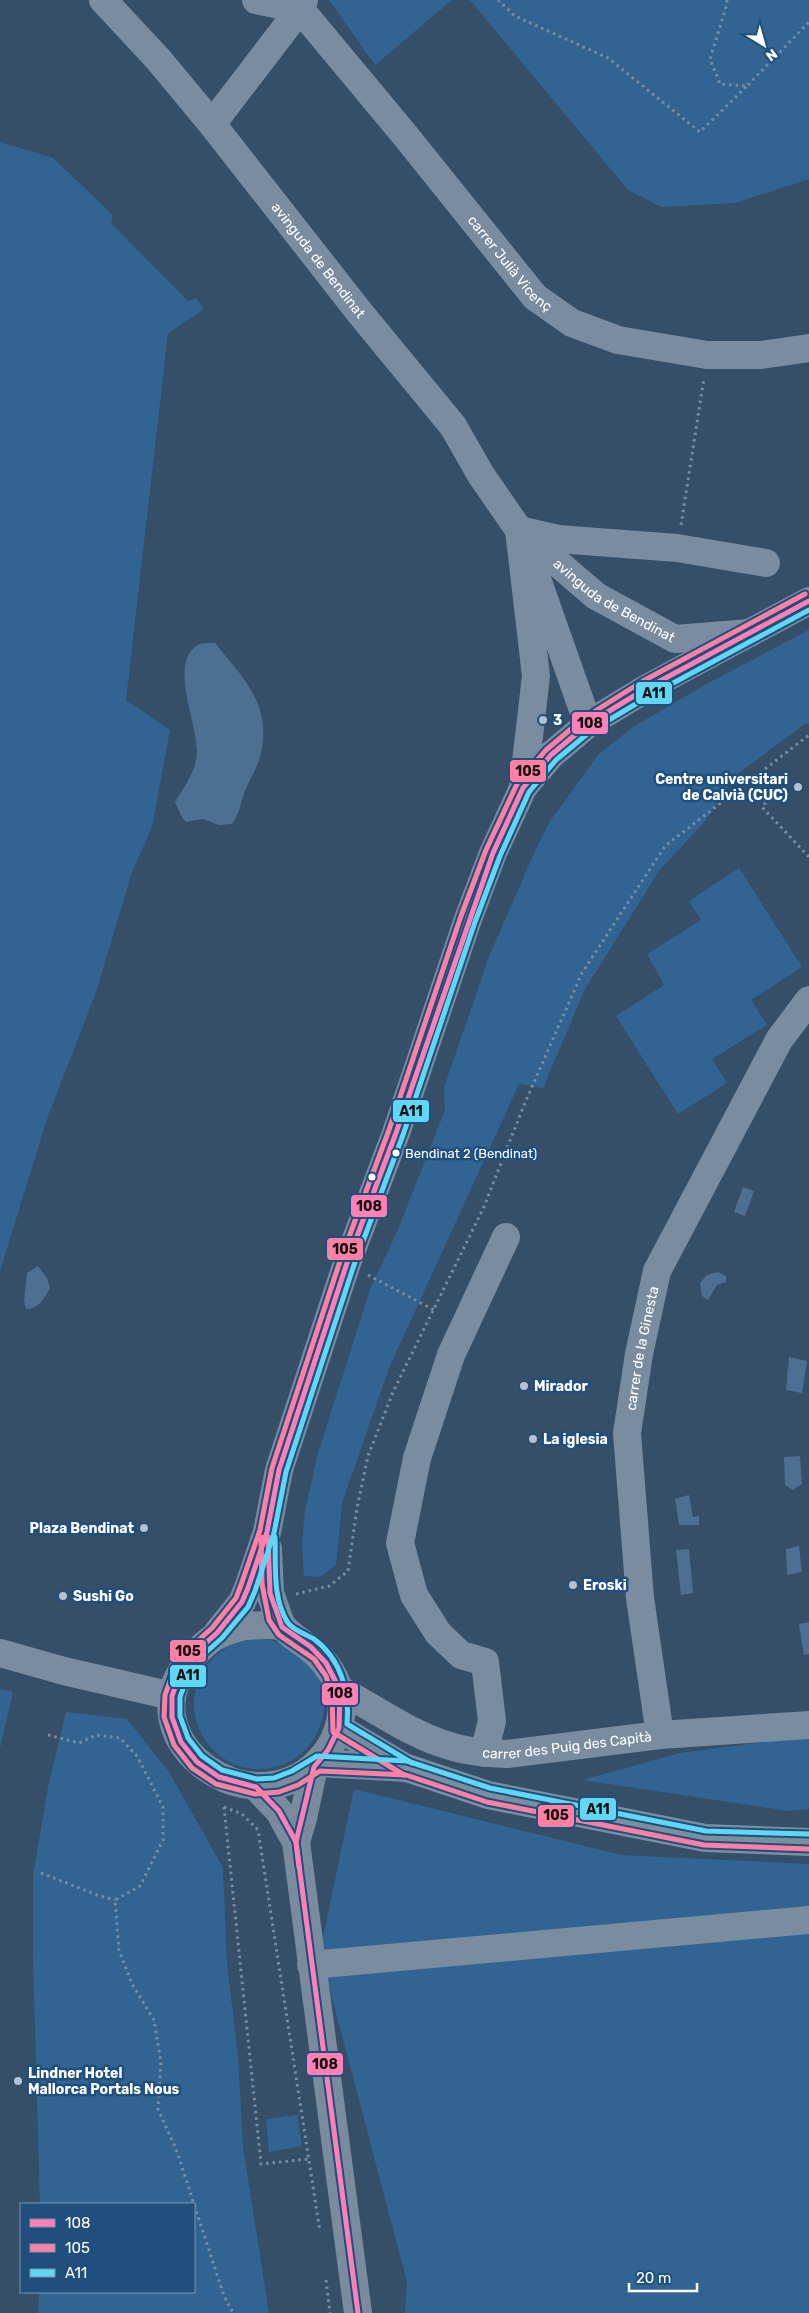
<svg xmlns="http://www.w3.org/2000/svg" width="809" height="2313" font-family="Rubik,sans-serif">
<rect width="100%" height="100%" fill="#354f68"/>
<g fill="#316493">
<path d="M 329,0 L 452,0 L 375,65 Z"/>
<path d="M 470,0 L 809,0 L 809,179 L 735,203 L 662,207 L 628,190 Z"/>
<path d="M 0,142 L 53,158 L 113,215 L 111,223 L 188,301 L 196,298 L 204,309 L 168,333 L 126,700 L 170,730 L 152,827 L 132,872 L 96,992 L 47,1119 L 0,1271 Z"/>
<path d="M 809,630 L 809,726 L 806,723 L 736,775 L 705,821 L 659,871 L 585,989 L 543,1088 L 519,1084 L 389,1368 L 342,1503 L 336,1565 L 320,1577 L 304,1576 L 302,1544 L 305,1510 L 318,1453 L 371,1287 L 397,1232 L 445,1110 L 444,1088 L 488,959 L 535,851 L 550,821 L 599,754 L 633,727 L 710,682 Z"/>
<path d="M 739,868 L 802,967 L 751,1000 L 767,1025 L 712,1059 L 727,1083 L 678,1114 L 616,1016 L 664,985 L 647,954 L 701,920 L 689,901 Z"/>
<circle cx="259" cy="1704" r="65"/>
<path d="M 0,1689 L 13,1692 L 0,1748 Z"/>
<path d="M 66,1712 L 127,1719 L 169,1772 L 223,1868 L 227,1964 L 238,2056 L 243,2147 L 269,2313 L 38,2313 L 39,2292 L 194,2292 L 194,2204 L 40,2204 L 33,1957 L 33,1876 L 48,1787 Z"/>
<path d="M 809,1736 L 809,1809 L 789,1811 L 582,1780 L 680,1753 Z"/>
<path d="M 354,1789 L 621,1855 L 809,1864 L 809,2313 L 405,2313 L 407,2282 L 320,1952 Z"/>
<path d="M 297,2115 L 302,2146 L 269,2152 L 266,2119 Z"/>
</g>
<g fill="#4d6f91">
<path d="M 215,643 C 245,680 273,706 260,757 C 257,768 250,779 246,789 C 240,801 241,813 232,824 L 219,825 L 203,819 L 186,822 L 181,816 L 175,802 C 183,789 193,775 196,760 C 203,731 164,661 200,644 C 203,643 210,643 215,643 Z"/>
<path d="M 743,1187 L 754,1191 L 745,1216 L 734,1212 Z"/>
<path d="M 38,1266 L 47,1278 L 50,1288 C 44,1298 40,1309 26,1309 L 24,1301 L 27,1273 Z"/>
<path d="M 718,1272 L 726,1276 L 726,1282 L 717,1285 L 708,1300 L 702,1296 L 700,1283 L 707,1275 Z"/>
<path d="M 789,1357 L 807,1361 L 802,1393 L 786,1390 Z"/>
<path d="M 800,1456 L 802,1484 L 793,1490 L 785,1485 L 784,1457 Z"/>
<path d="M 689,1495 L 693,1517 L 699,1516 L 699,1525 L 679,1525 L 675,1499 Z"/>
<path d="M 799,1546 L 802,1572 L 787,1575 L 786,1549 Z"/>
<path d="M 689,1549 L 693,1593 L 681,1595 L 676,1550 Z"/>
<path d="M 809,1622 L 809,1654 L 804,1655 L 799,1624 Z"/>
</g>
<g fill="none" stroke-linecap="round" stroke-linejoin="round">
<g stroke="#7a8c9f" stroke-width="3" stroke-dasharray="2.5 4" stroke-linecap="butt">
<path d="M 498,0 L 515,16 L 608,58 L 700,132 L 747,86"/>
<path d="M 727,0 L 726,7 L 710,59 L 720,84 L 747,86 L 809,22"/>
<path d="M 681,525 L 704,378"/>
<path d="M 758,774 L 775,792 L 762,807 L 809,857"/>
<path d="M 368,1275 L 434,1310"/>
<path d="M 296,1594 L 329,1586 L 348,1571 L 357,1508 L 368,1456 L 393,1392 L 483,1209 L 524,1105 L 582,973 L 665,846 L 809,735"/>
<path d="M 48,1735 L 79,1743 L 96,1735 L 120,1738 L 137,1756 L 163,1807 L 163,1840 L 140,1886 L 115,1900 L 119,1950 L 132,1984 L 154,2020 L 161,2062 L 158,2109 L 176,2149 L 224,2296 L 233,2313"/>
<path d="M 224,1807 L 242,1814 L 258,1830 L 320,2232"/>
<path d="M 224,1807 L 261,2164 L 309,2159"/>
<path d="M 41,1873 L 97,1895 L 115,1900"/>
<path d="M 326,2280 L 330,2313"/>
</g>
<g stroke="#7a8c9f" stroke-width="28">
<path id="s1" d="M 103,0 L 158,59 L 212,124 L 360,313 L 453,426 L 481,475 L 519,530 L 596,596 L 675,639 L 750,633"/>
<path id="s2" d="M 256,0 L 300,9 L 404,134 L 535,297 L 572,323 L 618,340 L 707,355 L 761,355 L 809,348"/>
<path d="M 212,124 L 300,9 L 304,0"/>
<path d="M 519,530 L 536,676 L 523,788"/>
<path d="M 523,531 L 558,539 L 677,548 L 766,563"/>
<path d="M 536,576 L 588,724"/>
<path d="M 0,1653 L 64,1671 L 172,1696"/>
<path id="s3" d="M 340,1690 C 376,1709 411,1735 450,1746 C 468,1752 488,1753 507,1754 L 660,1735 L 809,1725"/>
<path id="s4" d="M 660,1735 L 640,1598 L 627,1433 L 639,1354 L 657,1271 L 779,1040 L 809,1000"/>
<path d="M 484,1753 L 492,1721 L 485,1662 L 461,1655 L 438,1633 L 414,1595 L 400,1543 L 417,1458 L 451,1355 L 506,1237"/>
<path d="M 311,1965 L 809,1920"/>
</g>
<g stroke="#798b9d" stroke-width="28">
<path d="M 268,1549 L 270,1593 L 282,1627"/>
<path d="M 244,1626 C 255,1626 272,1623 282,1627 C 286,1629 290,1634 294,1637 C 314,1650 329,1663 338,1686 C 347,1707 339,1736 325,1754 C 258,1837 123,1741 189,1661 C 208,1638 216,1634 244,1626 Z"/>
<path d="M 217,1633 L 242,1602 L 248,1588 L 267,1532 L 279,1470 L 347,1263 L 396,1133 L 468,919 L 493,853 L 523,788 L 551,755 L 588,724 L 647,688 L 809,601"/>
<path d="M 339,1728 L 401,1765"/>
<path d="M 318,1763 L 407,1768"/>
<path d="M 256,1787 L 279,1811 L 296,1842 L 358,2313"/>
<path d="M 296,1842 L 303,1818 L 314,1767"/>
</g>
<path stroke="#7c8f9f" stroke-width="28" d="M 407,1768 L 488,1795 L 705,1838 L 809,1842"/>
<g stroke="#204f7d" stroke-width="9">
<g id="bus-1">
<path d="M 268,1537 L 270,1593 L 282,1627 L 311,1647 L 326,1663 L 340,1690 L 339,1728 L 328,1750 L 314,1767 L 296,1842 L 299,1867"/>
<path d="M 358,2313 L 296,1842 L 279,1811 L 256,1787 L 219,1777 L 197,1762 L 181,1742 L 172,1717 L 172,1696 L 181,1671 L 199,1649 L 217,1633 L 242,1602 L 248,1588 L 267,1532 L 279,1470 L 347,1263 L 396,1133 L 493,853 L 523,788 L 551,755 L 588,724 L 647,688 L 809,601"/>
</g>
</g>
<g stroke="#204f7d" stroke-width="9">
<g id="bus-2">
<path d="M 805,594 L 643,681 L 584,718 L 546,750 L 517,784 L 486,850 L 461,916 L 389,1130 L 340,1261 L 272,1468 L 260,1530 L 241,1585 L 236,1598 L 212,1628 L 194,1644 L 175,1667 L 165,1695 L 164,1717 L 174,1745 L 192,1768 L 216,1784 L 255,1794 L 279,1792 L 298,1785 L 320,1771 L 406,1775 L 487,1802 L 704,1845 L 809,1849"/>
<path d="M 261,1537 L 262,1584 L 269,1620 L 279,1635 L 314,1659 L 326,1676 L 332,1695 L 333,1732 L 404,1775"/>
</g>
</g>
<g stroke="#204f7d" stroke-width="9">
<g id="bus-3">
<path d="M 809,610 L 651,695 L 592,730 L 556,760 L 529,792 L 500,856 L 475,922 L 403,1135 L 354,1265 L 286,1472 L 274,1533 L 255,1591 L 248,1607 L 222,1638 L 204,1654 L 188,1675 L 180,1697 L 180,1716 L 188,1738 L 202,1756 L 222,1770 L 257,1779 L 274,1778 L 292,1771 L 317,1756 L 407,1761 L 490,1788 L 706,1831 L 809,1834"/>
<path d="M 275,1537 C 276,1564 272,1599 288,1623 C 294,1631 306,1634 314,1639 C 341,1659 350,1692 347,1724 L 412,1763"/>
</g>
</g>
<use href="#bus-1" stroke="#ff80b6" stroke-width="5"/>
<use href="#bus-2" stroke="#ff80a3" stroke-width="5"/>
<use href="#bus-3" stroke="#60d8f3" stroke-width="5"/>
</g>
<g fill="#b8c1ca" stroke="#204f7d" stroke-width="2">
<circle cx="543" cy="720" r="5"/>
<circle cx="798" cy="787" r="5"/>
<circle cx="524" cy="1386" r="5"/>
<circle cx="533" cy="1439" r="5"/>
<circle cx="144" cy="1528" r="5"/>
<circle cx="573" cy="1585" r="5"/>
<circle cx="63" cy="1596" r="5"/>
<circle cx="18" cy="2081" r="5"/>
</g>
<g fill="#fff" stroke="#204f7d" stroke-width="2">
<circle cx="396" cy="1153" r="4.5"/>
<circle cx="372" cy="1177" r="4.5"/>
</g>
<g text-anchor="middle" stroke-width="5" stroke-linejoin="round" paint-order="stroke">
<g font-size="13" fill="#fff" stroke="#204f7d" text-anchor="start">
<text x="405" y="1158">Bendinat 2 (Bendinat)</text>
</g>
<g font-size="14" fill="#fff" stroke="#204f7d">
<text dy="5" stroke="none"><textPath href="#s1" startOffset="338">avinguda de Bendinat</textPath></text>
<text dy="5" stroke="none"><textPath href="#s2" startOffset="375">carrer Julià Vicenç</textPath></text>
<text dy="5" stroke="none"><textPath href="#s1" startOffset="794">avinguda de Bendinat</textPath></text>
<text dy="5" stroke="none"><textPath href="#s4" startOffset="390">carrer de la Ginesta</textPath></text>
<text dy="5" stroke="none"><textPath href="#s3" startOffset="242">carrer des Puig des Capità</textPath></text>
</g>
<g font-size="14" font-weight="bold" fill="#fff" stroke="#204f7d" text-anchor="start">
<text x="553" y="725">3</text>
<text x="788" y="784" text-anchor="end">Centre universitari<tspan x="788" dy="16">de Calvià (CUC)</tspan></text>
<text x="534" y="1391">Mirador</text>
<text x="543" y="1444">La iglesia</text>
<text x="134" y="1533" text-anchor="end">Plaza Bendinat</text>
<text x="583" y="1590">Eroski</text>
<text x="73" y="1601">Sushi Go</text>
<text x="28" y="2078">Lindner Hotel<tspan x="28" dy="16">Mallorca Portals Nous</tspan></text>
</g>
</g>
<g stroke="#204f7d" stroke-width="2">
<rect x="635" y="681" width="38" height="24" rx="5" fill="#60d8f3"/>
<rect x="571" y="711" width="38" height="24" rx="5" fill="#ff80b6"/>
<rect x="509" y="759" width="38" height="24" rx="5" fill="#ff80a3"/>
<rect x="392" y="1099" width="38" height="24" rx="5" fill="#60d8f3"/>
<rect x="350" y="1194" width="38" height="24" rx="5" fill="#ff80b6"/>
<rect x="326" y="1237" width="38" height="24" rx="5" fill="#ff80a3"/>
<rect x="169" y="1639" width="38" height="24" rx="5" fill="#ff80a3"/>
<rect x="169" y="1664" width="38" height="24" rx="5" fill="#60d8f3"/>
<rect x="321" y="1682" width="38" height="24" rx="5" fill="#ff80b6"/>
<rect x="579" y="1797" width="38" height="24" rx="5" fill="#60d8f3"/>
<rect x="537" y="1804" width="38" height="24" rx="5" fill="#ff80a3"/>
<rect x="306" y="2052" width="38" height="24" rx="5" fill="#ff80b6"/>
</g>
<g font-size="14" text-anchor="middle" font-weight="bold" fill="#111">
<text x="654" y="698">A11</text>
<text x="590" y="728">108</text>
<text x="528" y="776">105</text>
<text x="411" y="1116">A11</text>
<text x="369" y="1211">108</text>
<text x="345" y="1254">105</text>
<text x="188" y="1656">105</text>
<text x="188" y="1680">A11</text>
<text x="340" y="1698">108</text>
<text x="598" y="1814">A11</text>
<text x="556" y="1820">105</text>
<text x="325" y="2069">108</text>
</g>
<rect x="20" y="2203" width="175" height="90" fill="#204f7d" stroke="#7995b1"/>
<rect x="30" y="2219" width="25" height="8" fill="#ff80b6" stroke="#7995b1"/>
<text x="65" y="2228" font-size="15" fill="#ffffff">108</text>
<rect x="30" y="2244" width="25" height="8" fill="#ff80a3" stroke="#7995b1"/>
<text x="65" y="2253" font-size="15" fill="#ffffff">105</text>
<rect x="30" y="2269" width="25" height="8" fill="#60d8f3" stroke="#7995b1"/>
<text x="65" y="2278" font-size="15" fill="#ffffff">A11</text>
<g transform="translate(764 45) rotate(143)" stroke="#204f7d" stroke-width="4" paint-order="stroke">
<path d="M0-4L9 19L0 12L-9 19Z" fill="#ffffff"/>
<text y="-8" font-size="14" font-weight="bold" text-anchor="middle" fill="#ffffff">N</text>
</g>
<path d="M629 2283v8h68v-8" fill="none" stroke="#ffffff" stroke-width="2.5"/>
<text x="636" y="2283" font-size="15" fill="#ffffff" stroke="#204f7d" stroke-width="4" paint-order="stroke">20 m</text>
</svg>
